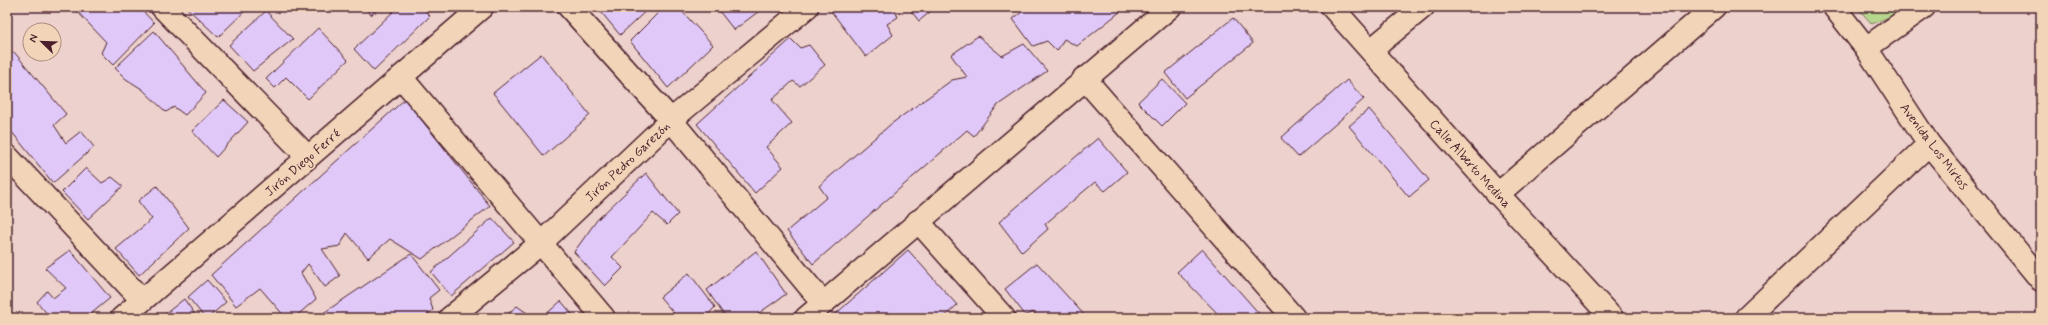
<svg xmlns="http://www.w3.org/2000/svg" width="2048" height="325" font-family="Mynerve,sans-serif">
<rect width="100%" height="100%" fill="#edd1cc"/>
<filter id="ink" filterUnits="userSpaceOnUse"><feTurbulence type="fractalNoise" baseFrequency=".025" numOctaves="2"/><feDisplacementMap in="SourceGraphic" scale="8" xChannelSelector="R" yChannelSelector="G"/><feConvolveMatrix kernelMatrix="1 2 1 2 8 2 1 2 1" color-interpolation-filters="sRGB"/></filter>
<g filter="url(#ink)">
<path fill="#b6d58d" stroke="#807a5c" d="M 1857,7 L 1908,7 L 1899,13 L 1872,24 Z"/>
<g fill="#e0c9f9" stroke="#4a1f2b">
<path d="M 66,7 L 139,7 L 154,23 L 113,65 L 101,53 L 106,42 L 74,8 L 70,11 Z"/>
<path d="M 186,7 L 249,7 L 218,37 Z"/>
<path d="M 364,7 L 380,7 L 371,15 Z"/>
<path d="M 398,7 L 422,7 L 430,16 L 374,71 L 354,49 Z"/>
<path d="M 597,7 L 650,7 L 620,35 Z"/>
<path d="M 664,7 L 678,7 L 713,45 L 668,88 L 630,41 Z"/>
<path d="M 716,7 L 762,7 L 763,8 L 734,30 Z"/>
<path d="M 837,7 L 893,7 L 898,17 L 887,24 L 893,35 L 866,57 L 831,11 Z"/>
<path d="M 908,7 L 936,7 L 919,21 Z"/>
<path d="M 1028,7 L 1126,7 L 1077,46 L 1064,39 L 1057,51 L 1047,41 L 1033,46 L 1013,19 Z"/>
<path d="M 266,11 L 293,39 L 253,71 L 229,45 Z"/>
<path d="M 1233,18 L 1253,43 L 1185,98 L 1165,73 Z"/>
<path d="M 318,28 L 348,60 L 308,99 L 286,77 L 275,88 L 266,79 Z"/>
<path d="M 154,31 L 206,93 L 185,115 L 174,107 L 166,112 L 142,89 L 126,79 L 115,68 Z"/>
<path d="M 978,36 L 1002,56 L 1024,44 L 1047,71 L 998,105 L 974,136 L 967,130 L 813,264 L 787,231 L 827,197 L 819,186 L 891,124 L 952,80 L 967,77 L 951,55 Z"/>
<path d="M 791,39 L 800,48 L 809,45 L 825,65 L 800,86 L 793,81 L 772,100 L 792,123 L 766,147 L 783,167 L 755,193 L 697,124 Z"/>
<path d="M 14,52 L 66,114 L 54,125 L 66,143 L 81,131 L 94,147 L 53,183 L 7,126 L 7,58 Z"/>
<path d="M 541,54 L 590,115 L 544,156 L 493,93 Z"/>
<path d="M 1162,79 L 1185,103 L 1162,126 L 1138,102 Z"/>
<path d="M 1347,80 L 1364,99 L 1298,157 L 1281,138 Z"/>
<path d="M 405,99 L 490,206 L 422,259 L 390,239 L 368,258 L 347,233 L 340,246 L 322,249 L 340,276 L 325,287 L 308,264 L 301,273 L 316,299 L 294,318 L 286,318 L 260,288 L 236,306 L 211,275 Z"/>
<path d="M 224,100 L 248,122 L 216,157 L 192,131 Z"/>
<path d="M 1369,109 L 1429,180 L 1409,197 L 1349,126 Z"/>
<path d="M 1098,138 L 1127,172 L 1105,191 L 1095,182 L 1045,224 L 1048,229 L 1022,252 L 999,222 Z"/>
<path d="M 86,168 L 102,183 L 112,177 L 123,186 L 88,219 L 62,192 Z"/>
<path d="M 646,173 L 678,214 L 667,225 L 653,213 L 612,257 L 623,268 L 605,286 L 574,252 L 597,220 Z"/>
<path d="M 157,186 L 189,228 L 139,275 L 116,249 L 152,219 L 138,201 Z"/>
<path d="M 492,218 L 514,242 L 451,296 L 431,272 Z"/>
<path d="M 1202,249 L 1263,318 L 1222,318 L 1177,272 Z"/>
<path d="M 70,250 L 110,298 L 86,318 L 51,318 L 37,302 L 47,291 L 53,298 L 66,288 L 45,268 Z"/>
<path d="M 908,250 L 957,305 L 943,318 L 831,318 Z"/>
<path d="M 756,251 L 786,294 L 752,318 L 726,318 L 707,290 Z"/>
<path d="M 411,254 L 439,290 L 429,298 L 433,310 L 423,318 L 316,318 Z"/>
<path d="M 1037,263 L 1087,318 L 1038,318 L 1033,312 L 1026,316 L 1005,289 Z"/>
<path d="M 689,273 L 715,307 L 705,318 L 678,318 L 660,297 Z"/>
<path d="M 207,280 L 226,302 L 208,318 L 205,318 L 188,297 Z"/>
<path d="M 184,299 L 194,313 L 188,318 L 160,318 Z"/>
<path d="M 561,301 L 572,314 L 566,318 L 542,318 Z"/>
<path d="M 517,306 L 534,318 L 503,318 Z"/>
</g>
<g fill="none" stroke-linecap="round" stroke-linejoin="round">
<g stroke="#4a1f2b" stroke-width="25">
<g id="minor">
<path d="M 162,7 L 308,157"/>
<path d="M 569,7 L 671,120 L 823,303"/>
<path d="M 1332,7 L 1498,194 L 1612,318"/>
<path d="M 1834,7 L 1866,48 L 1929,144 L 2041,280"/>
<path d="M 1866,48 L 1924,7"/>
<path d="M 1371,50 L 1423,7"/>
<path d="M 401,77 L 604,318"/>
<path d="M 1084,78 L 1294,318"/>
<path d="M 7,156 L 142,300"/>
<path d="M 1498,194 L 1714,7"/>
<path d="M 918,221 L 1004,318"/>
<path d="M 122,318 L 482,7"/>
<path d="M 450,318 L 541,243 L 671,120 L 807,7"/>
<path d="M 806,318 L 1170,7"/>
<path d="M 1746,318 L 1929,144"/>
</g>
</g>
<use href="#minor" stroke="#f2d5b9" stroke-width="22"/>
</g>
</g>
<g text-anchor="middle" stroke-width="3.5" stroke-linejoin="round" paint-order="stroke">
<g font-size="13" fill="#4a1f2b" stroke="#f2d5b9">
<text transform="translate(1935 146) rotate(53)" y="5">Avenida Los Mirtos</text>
<text transform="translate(627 161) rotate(-43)" y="5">Jirón Pedro Garezón</text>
<text transform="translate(302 162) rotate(-41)" y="5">Jirón Diego Ferré</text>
<text transform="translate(1471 163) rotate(48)" y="5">Calle Alberto Medina</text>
</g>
</g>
<rect width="2048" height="325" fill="none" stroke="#f2d5b9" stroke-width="24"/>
<rect x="12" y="12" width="2024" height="301" fill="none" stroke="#4a1f2b" stroke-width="1.5" filter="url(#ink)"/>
<g transform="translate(42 42) rotate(293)"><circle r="19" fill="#f2d5b9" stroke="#af8c80"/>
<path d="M0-3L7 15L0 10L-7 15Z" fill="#4a1f2b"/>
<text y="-6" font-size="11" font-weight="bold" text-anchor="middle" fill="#4a1f2b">N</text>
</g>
</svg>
